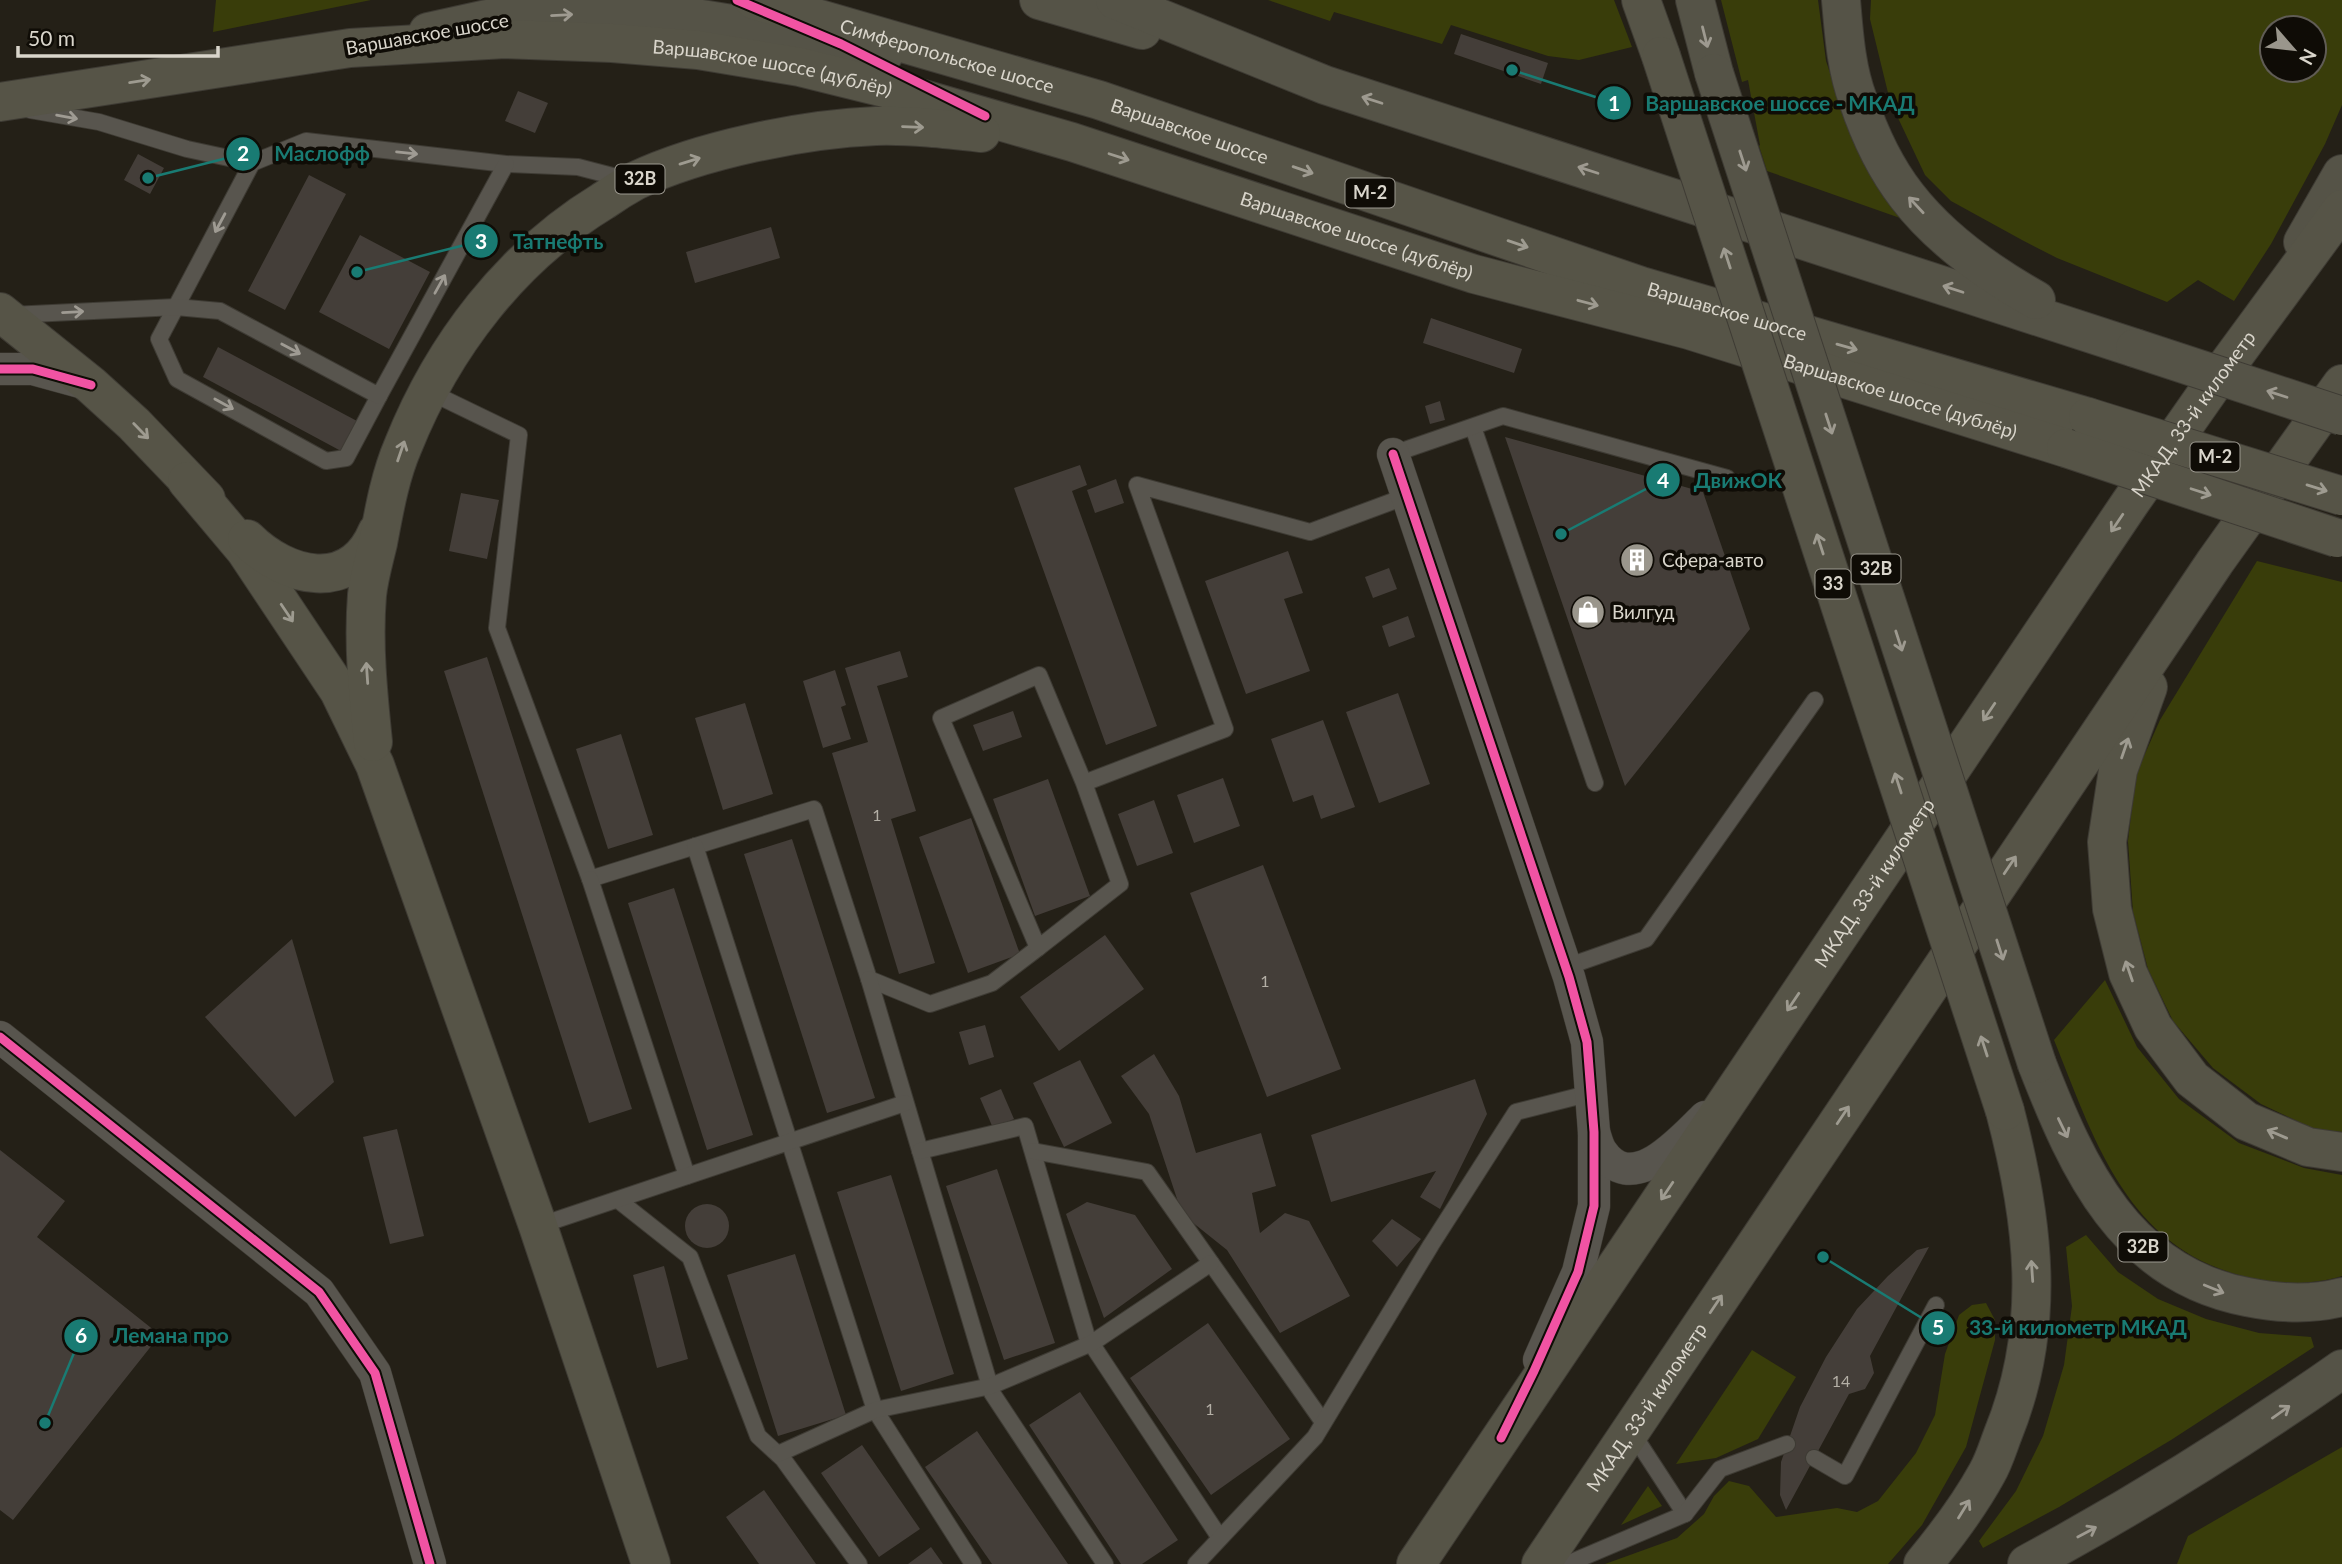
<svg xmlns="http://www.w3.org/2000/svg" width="2342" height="1564" font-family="Lato,sans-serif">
<rect width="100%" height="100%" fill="#242017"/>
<g fill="#393d0a" fill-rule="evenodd">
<path d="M 216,0 L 371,0 L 213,32 Z"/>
<path d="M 1268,0 L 1614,0 L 1632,47 L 1579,60 L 1548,56 L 1451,25 L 1442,44 L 1334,12 L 1330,21 Z"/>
<path d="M 1721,0 L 1818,0 L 1826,61 L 1843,111 L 1866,163 L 1900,218 L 1767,171 L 1759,146 L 1760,145 L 1748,80 L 1742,82 Z"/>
<path d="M 1871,0 L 2342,0 L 2342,105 L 2325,144 L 2271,244 L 2234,301 L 2198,280 L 2167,302 L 2057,258 L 2022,240 L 1951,201 L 1925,175 L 1890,101 L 1870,19 ZM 2272,28 L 2314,28 L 2314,70 L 2272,70 Z"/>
<path d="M 2257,561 L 2342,582 L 2342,1132 L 2314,1129 L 2261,1104 L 2213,1068 L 2173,1021 L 2148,969 L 2133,912 L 2128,841 L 2136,774 L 2160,720 Z"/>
<path d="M 2105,980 L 2137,1047 L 2179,1099 L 2239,1143 L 2304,1168 L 2342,1175 L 2342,1276 C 2323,1282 2293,1285 2273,1283 C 2264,1282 2255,1279 2247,1277 C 2127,1249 2095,1141 2054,1040 Z"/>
<path d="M 2086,1235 L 2118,1272 L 2158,1299 L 2206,1319 L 2259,1333 L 2311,1337 L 2314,1347 L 2171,1440 L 2059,1507 L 1983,1548 L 1979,1541 L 2016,1491 L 2043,1436 L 2064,1365 L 2072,1306 L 2066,1247 Z"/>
<path d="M 1986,1303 L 1995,1320 L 1995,1340 L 1966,1447 L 1922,1525 L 1888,1564 L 1605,1564 L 1677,1538 L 1704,1514 L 1714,1496 L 1729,1481 L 1749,1486 L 1776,1517 L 1837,1508 L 1857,1512 L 1878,1501 L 1916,1453 L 1935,1415 L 1945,1354 L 1959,1315 L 1972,1305 Z"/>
<path d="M 1752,1350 L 1796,1377 L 1758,1439 L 1716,1458 L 1676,1464 Z"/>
<path d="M 2342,1447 L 2342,1564 L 2177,1564 L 2188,1536 Z"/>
<path d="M 1648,1486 L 1662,1506 L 1621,1525 Z"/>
</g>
<g fill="#443e39">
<path d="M 1461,34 L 1548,63 L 1541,84 L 1454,54 Z"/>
<path d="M 518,91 L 548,103 L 535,133 L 505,121 Z"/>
<path d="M 138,154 L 164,168 L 150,194 L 124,180 Z"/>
<path d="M 309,175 L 346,194 L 285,310 L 248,291 Z"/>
<path d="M 771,227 L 780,258 L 695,283 L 686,252 Z"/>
<path d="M 360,235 L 430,272 L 389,349 L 319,312 Z"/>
<path d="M 1431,318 L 1522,349 L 1514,373 L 1423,343 Z"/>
<path d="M 218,347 L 357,421 L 341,451 L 203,377 Z"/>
<path d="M 1440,401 L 1445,420 L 1430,424 L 1425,406 Z"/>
<path d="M 1505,437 L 1703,492 L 1750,629 L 1625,786 Z"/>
<path d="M 1080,465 L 1087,485 L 1072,491 L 1157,726 L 1106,745 L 1014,488 Z"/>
<path d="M 1116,479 L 1124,503 L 1095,513 L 1087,490 Z"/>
<path d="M 461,493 L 499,500 L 487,559 L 449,551 Z"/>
<path d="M 1288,551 L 1303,593 L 1284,599 L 1310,671 L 1246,694 L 1205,581 Z"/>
<path d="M 1389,568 L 1397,589 L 1373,598 L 1365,577 Z"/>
<path d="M 1408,616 L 1415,637 L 1389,647 L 1382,626 Z"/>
<path d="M 900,651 L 908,677 L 877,686 L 916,811 L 891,819 L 935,963 L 899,974 L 832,753 L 868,742 L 845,668 Z"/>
<path d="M 487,657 L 632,1109 L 589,1123 L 444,671 Z"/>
<path d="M 835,670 L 846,705 L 841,707 L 851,739 L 823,748 L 803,681 Z"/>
<path d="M 1398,693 L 1430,784 L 1379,803 L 1346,712 Z"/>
<path d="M 745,703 L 773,794 L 723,810 L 695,718 Z"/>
<path d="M 1013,711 L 1022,737 L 983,751 L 973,725 Z"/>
<path d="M 1323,720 L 1355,807 L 1321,819 L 1313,795 L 1293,802 L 1271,739 Z"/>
<path d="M 621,734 L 653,835 L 608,849 L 576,749 Z"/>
<path d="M 1223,778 L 1240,826 L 1194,843 L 1177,795 Z"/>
<path d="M 1048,779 L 1090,896 L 1035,916 L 993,799 Z"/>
<path d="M 1154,800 L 1173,853 L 1137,866 L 1118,814 Z"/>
<path d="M 971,818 L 1020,954 L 968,973 L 919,837 Z"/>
<path d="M 792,839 L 875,1098 L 827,1113 L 744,854 Z"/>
<path d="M 1263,865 L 1341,1069 L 1267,1097 L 1190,893 Z"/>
<path d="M 674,888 L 753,1135 L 707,1150 L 628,903 Z"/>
<path d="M 1105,935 L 1144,989 L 1059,1051 L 1020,997 Z"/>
<path d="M 292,939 L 334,1082 L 295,1117 L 205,1017 Z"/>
<path d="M 985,1025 L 994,1057 L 969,1065 L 959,1032 Z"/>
<path d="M 1154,1054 L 1179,1096 L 1196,1153 L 1261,1133 L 1276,1186 L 1252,1193 L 1260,1233 L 1285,1213 L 1309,1221 L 1350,1296 L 1280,1333 L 1227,1250 L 1182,1214 L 1149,1114 L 1121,1076 Z"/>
<path d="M 1080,1060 L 1112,1123 L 1064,1147 L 1033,1083 Z"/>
<path d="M 1475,1079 L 1487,1114 L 1440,1209 L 1420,1197 L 1436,1171 L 1331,1202 L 1311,1135 Z"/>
<path d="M 1001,1089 L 1014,1119 L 993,1128 L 980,1098 Z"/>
<path d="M 397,1129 L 424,1236 L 390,1244 L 363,1137 Z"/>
<path d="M 0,1150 L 65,1201 L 37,1237 L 160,1335 L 13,1520 L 0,1510 Z"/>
<path d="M 997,1169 L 1055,1343 L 1004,1360 L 946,1186 Z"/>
<path d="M 891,1175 L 954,1374 L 901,1391 L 837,1192 Z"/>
<path d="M 1087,1202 L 1135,1215 L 1172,1269 L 1104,1318 L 1066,1214 Z"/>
<circle cx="707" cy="1226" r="22"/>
<path d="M 1392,1219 L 1421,1239 L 1397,1267 L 1372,1241 Z"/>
<path d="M 1929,1247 L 1870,1356 L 1874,1373 L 1865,1389 L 1849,1394 L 1786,1510 L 1780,1495 L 1781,1462 L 1800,1407 L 1826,1357 L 1857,1309 L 1888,1276 L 1917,1250 Z"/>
<path d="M 795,1254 L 846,1415 L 778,1436 L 727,1275 Z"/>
<path d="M 664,1266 L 688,1359 L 657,1368 L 633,1275 Z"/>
<path d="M 1208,1323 L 1290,1439 L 1211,1495 L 1130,1378 Z"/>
<path d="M 1080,1392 L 1178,1540 L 1142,1564 L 1121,1564 L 1029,1425 Z"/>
<path d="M 977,1431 L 1068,1564 L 992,1564 L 925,1467 Z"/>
<path d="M 862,1445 L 920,1529 L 879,1557 L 821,1473 Z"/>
<path d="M 764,1490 L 816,1564 L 759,1564 L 726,1517 Z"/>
<path d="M 931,1547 L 943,1564 L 908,1564 Z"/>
</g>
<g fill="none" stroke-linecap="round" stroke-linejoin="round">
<g stroke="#3e3b34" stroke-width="18">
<g id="service">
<path d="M 30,110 L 99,122 L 187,149 L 252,163 L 306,141 L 506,164 L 578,167 L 628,180"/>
<path d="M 252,163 L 159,339 L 177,379 L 326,461 L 346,458 L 379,396"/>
<path d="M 11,315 L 176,307 L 220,311 L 379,396 L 506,164"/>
<path d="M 428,391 L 519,435 L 497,628 L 590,879 L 814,809 L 869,979 L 930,1004 L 992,983 L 1038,948"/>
<path d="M 1473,427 L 1595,783"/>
<path d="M 1393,454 L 1503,416 L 1727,478"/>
<path d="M 1084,783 L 1120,884 L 1038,948 L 941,718 L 1039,675 L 1084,783 L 1225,729 L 1137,485 L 1310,532 L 1407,496"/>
<path d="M 695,846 L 875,1410 L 973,1564"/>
<path d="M 590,879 L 687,1176"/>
<path d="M 1566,967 L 1646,939 L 1815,700"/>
<path d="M 869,979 L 992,1393 L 1105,1564"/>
<path d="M 920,1151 L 1025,1126 L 1087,1337 L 1220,1538"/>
<path d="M 1033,1151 L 1147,1172 L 1323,1422"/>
<path d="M 618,1200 L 690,1257 L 758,1436 L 783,1459 L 859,1564"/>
<path d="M 538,1226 L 905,1103"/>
<path d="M 1631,1431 L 1685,1514"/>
<path d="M 778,1454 L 875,1410 L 991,1386 L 1092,1343 L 1211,1263"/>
<path d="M 1814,1458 L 1845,1476 L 1936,1305"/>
<path d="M 1196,1564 L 1315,1437 L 1431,1245 L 1516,1112 L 1591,1093"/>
<path d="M 1567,1564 L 1685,1514 L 1720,1469 L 1787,1444"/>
</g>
</g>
<g stroke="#3e3b34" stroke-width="33">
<g id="minor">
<path d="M 0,369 L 33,369 L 84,383"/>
<path d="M 1393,454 L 1569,977 L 1587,1042 L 1594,1132 L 1594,1206 L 1578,1272 L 1539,1360"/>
<path d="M 0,1037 L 319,1292 L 375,1373 L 430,1564"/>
<path d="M 1594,1132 C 1596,1138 1598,1147 1602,1152 C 1633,1197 1681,1140 1705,1117"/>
</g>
</g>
<g stroke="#3e3b34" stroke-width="40">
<g id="primary">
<path d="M 1039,0 L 1142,30"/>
<path d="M 1115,0 L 1325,85 L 2135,348"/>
<path d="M 1695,0 L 1714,73"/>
<path d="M 1841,0 C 1844,34 1846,68 1858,100 C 1869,133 1886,169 1907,196 C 1941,240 1988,273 2036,300"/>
<path d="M 428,32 L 487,19 L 592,13 L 683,16 L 787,33 L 884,54"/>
<path d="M 2303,242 L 2342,174"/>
<path d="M 2037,1064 C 2078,1169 2125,1274 2247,1297 C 2277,1303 2312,1305 2342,1297"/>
<path d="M 2027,1564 C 2136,1505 2241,1440 2342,1369"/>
</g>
</g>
<g stroke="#3e3b34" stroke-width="40">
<g id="trunk">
<path id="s1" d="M 754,0 L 1099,100 L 1641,286 L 2088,417"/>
<path d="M 1641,0 L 1661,56"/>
<path id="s2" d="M 0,102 L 350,48 L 505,39 L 612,43 L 698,50 L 800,67 L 885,88 L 1072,142 L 1474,274 L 1689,330 L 2066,448"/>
<path d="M 0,312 L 91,385 L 134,424 L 206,499"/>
<path d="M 187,481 L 245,550 L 339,691 L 375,765 L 538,1226 L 651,1564"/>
<path d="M 247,539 C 286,578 351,594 377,532"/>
<path d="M 2148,687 L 2118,770 L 2107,842 L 2112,909 L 2128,973 L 2153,1027 L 2192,1079 L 2246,1121 L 2308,1147 L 2342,1152"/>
<path d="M 373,742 C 368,693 363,644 367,595 C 369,577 374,560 378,543 C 384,511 390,476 403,446 C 443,346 511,257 603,201 C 613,194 624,187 635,181 C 700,150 803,129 876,126 C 910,125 946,129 981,133"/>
<path id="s3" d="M 1416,1564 L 2130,503 L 2209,390 L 2342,209"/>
<path id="s4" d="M 1541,1564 L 2215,562 L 2342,384"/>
<path d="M 1923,1564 C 1947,1535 1969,1506 1987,1473 C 1994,1461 1998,1447 2003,1434 C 2047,1326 2034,1221 2005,1111"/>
</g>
</g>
<use href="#service" stroke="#58554e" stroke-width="16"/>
<use href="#minor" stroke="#58554e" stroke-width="32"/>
<use href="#primary" stroke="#555347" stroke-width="38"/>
<use href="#trunk" stroke="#565447" stroke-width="38"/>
<g stroke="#3e3b34" stroke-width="40" stroke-linecap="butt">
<g id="primary-bridge">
<path d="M 1714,73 L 2037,1064"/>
<path d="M 2135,348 L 2342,416"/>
</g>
</g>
<g stroke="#3e3b34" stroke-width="40" stroke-linecap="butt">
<g id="trunk-bridge">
<path d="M 1661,56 L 2005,1111"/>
<path d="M 2088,417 L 2342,496"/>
<path d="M 2066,448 L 2337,538"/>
</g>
</g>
<use href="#primary-bridge" stroke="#555347" stroke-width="38"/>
<use href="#trunk-bridge" stroke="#565447" stroke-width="38"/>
<g stroke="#0f0c06" stroke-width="13">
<g id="cycleway">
<path d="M 737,0 L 841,44 L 985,116"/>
<path d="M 0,369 L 33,369 L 91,385"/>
<path d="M 1393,454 L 1569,977 L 1587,1042 L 1594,1132 L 1594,1206 L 1578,1272 L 1534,1371 L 1501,1438"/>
<path d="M 0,1037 L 319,1292 L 375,1373 L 430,1564"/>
</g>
</g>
<use href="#cycleway" stroke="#f153a3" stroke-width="9"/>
</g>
<defs><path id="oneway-shaft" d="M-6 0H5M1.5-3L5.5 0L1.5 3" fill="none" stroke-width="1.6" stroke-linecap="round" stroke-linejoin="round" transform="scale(1.75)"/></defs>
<g stroke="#9e9a90">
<use href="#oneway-shaft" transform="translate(562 15) rotate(-3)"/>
<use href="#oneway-shaft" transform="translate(1705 37) rotate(76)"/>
<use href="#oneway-shaft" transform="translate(1372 100) rotate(-162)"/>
<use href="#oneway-shaft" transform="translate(1743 161) rotate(72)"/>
<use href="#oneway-shaft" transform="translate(1588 170) rotate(-162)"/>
<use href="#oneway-shaft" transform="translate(1916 205) rotate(-133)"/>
<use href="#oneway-shaft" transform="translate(1953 289) rotate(-162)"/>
<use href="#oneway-shaft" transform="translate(2277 394) rotate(-162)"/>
<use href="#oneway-shaft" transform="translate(1829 424) rotate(72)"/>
<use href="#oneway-shaft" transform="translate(1899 641) rotate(72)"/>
<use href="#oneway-shaft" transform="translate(2000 950) rotate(72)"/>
<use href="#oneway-shaft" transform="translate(2063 1128) rotate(64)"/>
<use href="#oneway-shaft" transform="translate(2214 1289) rotate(22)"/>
<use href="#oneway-shaft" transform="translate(2281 1412) rotate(-35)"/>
<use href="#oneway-shaft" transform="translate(2087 1532) rotate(-28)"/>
</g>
<g stroke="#9e9b90">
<use href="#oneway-shaft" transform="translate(140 81) rotate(-9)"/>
<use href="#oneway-shaft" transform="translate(913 127) rotate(2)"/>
<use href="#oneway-shaft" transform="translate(1119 157) rotate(18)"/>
<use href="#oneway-shaft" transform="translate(690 161) rotate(-17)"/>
<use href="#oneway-shaft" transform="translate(1303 170) rotate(19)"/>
<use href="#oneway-shaft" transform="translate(1518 244) rotate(19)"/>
<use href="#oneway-shaft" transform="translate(1727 258) rotate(-108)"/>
<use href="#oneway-shaft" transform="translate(1588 303) rotate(15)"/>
<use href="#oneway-shaft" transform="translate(1847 347) rotate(16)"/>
<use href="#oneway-shaft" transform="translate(141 431) rotate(46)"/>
<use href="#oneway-shaft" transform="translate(401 451) rotate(-71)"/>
<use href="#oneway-shaft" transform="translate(2317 488) rotate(17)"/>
<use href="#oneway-shaft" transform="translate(2201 492) rotate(18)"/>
<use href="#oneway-shaft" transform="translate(2117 523) rotate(124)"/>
<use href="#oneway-shaft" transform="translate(1820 544) rotate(-108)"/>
<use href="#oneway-shaft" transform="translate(287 613) rotate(56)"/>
<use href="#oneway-shaft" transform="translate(367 673) rotate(-94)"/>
<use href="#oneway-shaft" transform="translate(1989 712) rotate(124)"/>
<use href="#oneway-shaft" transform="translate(2125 748) rotate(-71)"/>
<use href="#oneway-shaft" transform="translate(1898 783) rotate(-108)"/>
<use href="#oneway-shaft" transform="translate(2010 865) rotate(-56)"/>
<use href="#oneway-shaft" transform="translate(2129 971) rotate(-109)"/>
<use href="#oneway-shaft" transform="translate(1793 1002) rotate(124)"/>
<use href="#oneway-shaft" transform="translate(1984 1046) rotate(-108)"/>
<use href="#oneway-shaft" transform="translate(1843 1115) rotate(-56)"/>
<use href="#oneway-shaft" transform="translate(2277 1134) rotate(-157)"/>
<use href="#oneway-shaft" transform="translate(1667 1191) rotate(124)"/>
<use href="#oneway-shaft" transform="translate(2032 1271) rotate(-94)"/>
<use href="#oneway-shaft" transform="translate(1716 1304) rotate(-56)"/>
<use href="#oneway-shaft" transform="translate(1964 1509) rotate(-58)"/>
</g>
<g stroke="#9f9b93">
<use href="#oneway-shaft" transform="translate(67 117) rotate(10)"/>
<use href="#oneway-shaft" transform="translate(407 153) rotate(6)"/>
<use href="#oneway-shaft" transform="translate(220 223) rotate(118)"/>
<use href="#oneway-shaft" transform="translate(440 284) rotate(-61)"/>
<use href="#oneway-shaft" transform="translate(73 312) rotate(-3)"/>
<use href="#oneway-shaft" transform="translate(291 349) rotate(28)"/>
<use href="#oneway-shaft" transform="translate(224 404) rotate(29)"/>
</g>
<defs>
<g id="building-disc" transform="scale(1.75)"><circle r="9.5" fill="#9a968c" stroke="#0f0c06"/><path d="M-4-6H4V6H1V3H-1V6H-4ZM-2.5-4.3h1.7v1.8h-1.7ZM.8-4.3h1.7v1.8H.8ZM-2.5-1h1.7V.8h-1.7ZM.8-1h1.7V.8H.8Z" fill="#fff"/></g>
<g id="shop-disc" transform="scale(1.75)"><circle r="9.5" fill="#9a968c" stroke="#0f0c06"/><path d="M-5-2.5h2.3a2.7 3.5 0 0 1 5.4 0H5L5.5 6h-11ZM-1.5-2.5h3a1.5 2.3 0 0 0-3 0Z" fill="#fff"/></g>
</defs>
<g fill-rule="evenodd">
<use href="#building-disc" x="1637" y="560"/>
<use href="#shop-disc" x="1588" y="612"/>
</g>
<g text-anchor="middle" stroke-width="7" stroke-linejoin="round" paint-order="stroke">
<g font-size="16" fill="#b4afa6">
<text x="877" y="821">1</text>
<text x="1265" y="987">1</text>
<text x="1841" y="1387">14</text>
<text x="1210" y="1415">1</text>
</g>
<g fill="#0f0c06" stroke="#9c9990" stroke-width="2">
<rect x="615.5" y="164.5" width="49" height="29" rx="5"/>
<rect x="1345.5" y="178.5" width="49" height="29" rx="5"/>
<rect x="2190.5" y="442.5" width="49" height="29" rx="5"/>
<rect x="1851.5" y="554.5" width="49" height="29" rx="5"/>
<rect x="1815.5" y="569.5" width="35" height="29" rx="5"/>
<rect x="2118.5" y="1232.5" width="49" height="29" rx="5"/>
</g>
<g font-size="18" font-weight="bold" fill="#d9d5cb">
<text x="640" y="185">32B</text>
<text x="1370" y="199">М-2</text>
<text x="2215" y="463">М-2</text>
<text x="1876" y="575">32B</text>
<text x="1833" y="590">33</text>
<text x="2143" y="1253">32B</text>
</g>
<g font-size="19" fill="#d9d5cb" stroke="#0f0c06">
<text transform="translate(427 34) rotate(-10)" y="7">Варшавское шоссе</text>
<text dy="7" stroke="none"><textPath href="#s1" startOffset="201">Симферопольское шоссе</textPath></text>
<text dy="7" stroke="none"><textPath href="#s2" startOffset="779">Варшавское шоссе (дублёр)</textPath></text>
<text dy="7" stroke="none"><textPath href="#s1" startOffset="455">Варшавское шоссе</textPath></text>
<text dy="7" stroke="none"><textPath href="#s2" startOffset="1388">Варшавское шоссе (дублёр)</textPath></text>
<text dy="7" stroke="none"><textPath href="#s1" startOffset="1022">Варшавское шоссе</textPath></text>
<text dy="7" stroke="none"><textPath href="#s2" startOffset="1955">Варшавское шоссе (дублёр)</textPath></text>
<text dy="7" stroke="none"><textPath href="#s3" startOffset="1388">МКАД, 33-й километр</textPath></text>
<text dy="7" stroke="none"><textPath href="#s3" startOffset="821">МКАД, 33-й километр</textPath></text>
<text dy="7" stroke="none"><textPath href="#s4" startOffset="189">МКАД, 33-й километр</textPath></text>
</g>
<g font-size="19" fill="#d9d5cb" stroke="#0f0c06" text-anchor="start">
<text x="1662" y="567">Сфера-авто</text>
<text x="1612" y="619">Вилгуд</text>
</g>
</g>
<path fill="none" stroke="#197b73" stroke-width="2.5" d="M1512 70L1614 103M148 178L243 154M357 272L481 241M1561 534L1663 480M1823 1257L1938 1328M45 1423L81 1336"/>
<g fill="#197b73" stroke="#0f0c06" stroke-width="2.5">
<circle cx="1512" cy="70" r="7"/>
<circle cx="148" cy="178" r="7"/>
<circle cx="357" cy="272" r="7"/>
<circle cx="1561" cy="534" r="7"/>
<circle cx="1823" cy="1257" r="7"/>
<circle cx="45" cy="1423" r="7"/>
<circle cx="1614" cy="103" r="18"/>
<circle cx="243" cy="154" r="18"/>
<circle cx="481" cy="241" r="18"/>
<circle cx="1663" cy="480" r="18"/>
<circle cx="1938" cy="1328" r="18"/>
<circle cx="81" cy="1336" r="18"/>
</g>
<g font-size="21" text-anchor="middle" font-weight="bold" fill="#fff">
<text x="1614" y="111">1</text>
<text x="243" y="161">2</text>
<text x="481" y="249">3</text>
<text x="1663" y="488">4</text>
<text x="1938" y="1335">5</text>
<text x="81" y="1343">6</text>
</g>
<g font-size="21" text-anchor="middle" font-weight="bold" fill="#197b73" stroke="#0f0c06" stroke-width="7" stroke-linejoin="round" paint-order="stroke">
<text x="1780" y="111">Варшавское шоссе - МКАД</text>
<text x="322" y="161">Маслофф</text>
<text x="558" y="249">Татнефть</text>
<text x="1738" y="488">ДвижОК</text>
<text x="2078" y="1335">33-й километр МКАД</text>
<text x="171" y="1343">Лемана про</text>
</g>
<g transform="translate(2293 49) rotate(118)"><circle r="33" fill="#0f0c06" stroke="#605c55" stroke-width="2"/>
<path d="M0-5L12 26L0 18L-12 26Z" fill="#9a968c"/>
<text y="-10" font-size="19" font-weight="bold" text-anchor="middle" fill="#d9d5cb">N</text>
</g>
<path d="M18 46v10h200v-10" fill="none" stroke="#d9d5cb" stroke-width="3.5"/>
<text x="28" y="46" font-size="21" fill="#d9d5cb" stroke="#0f0c06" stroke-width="5" paint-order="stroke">50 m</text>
</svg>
